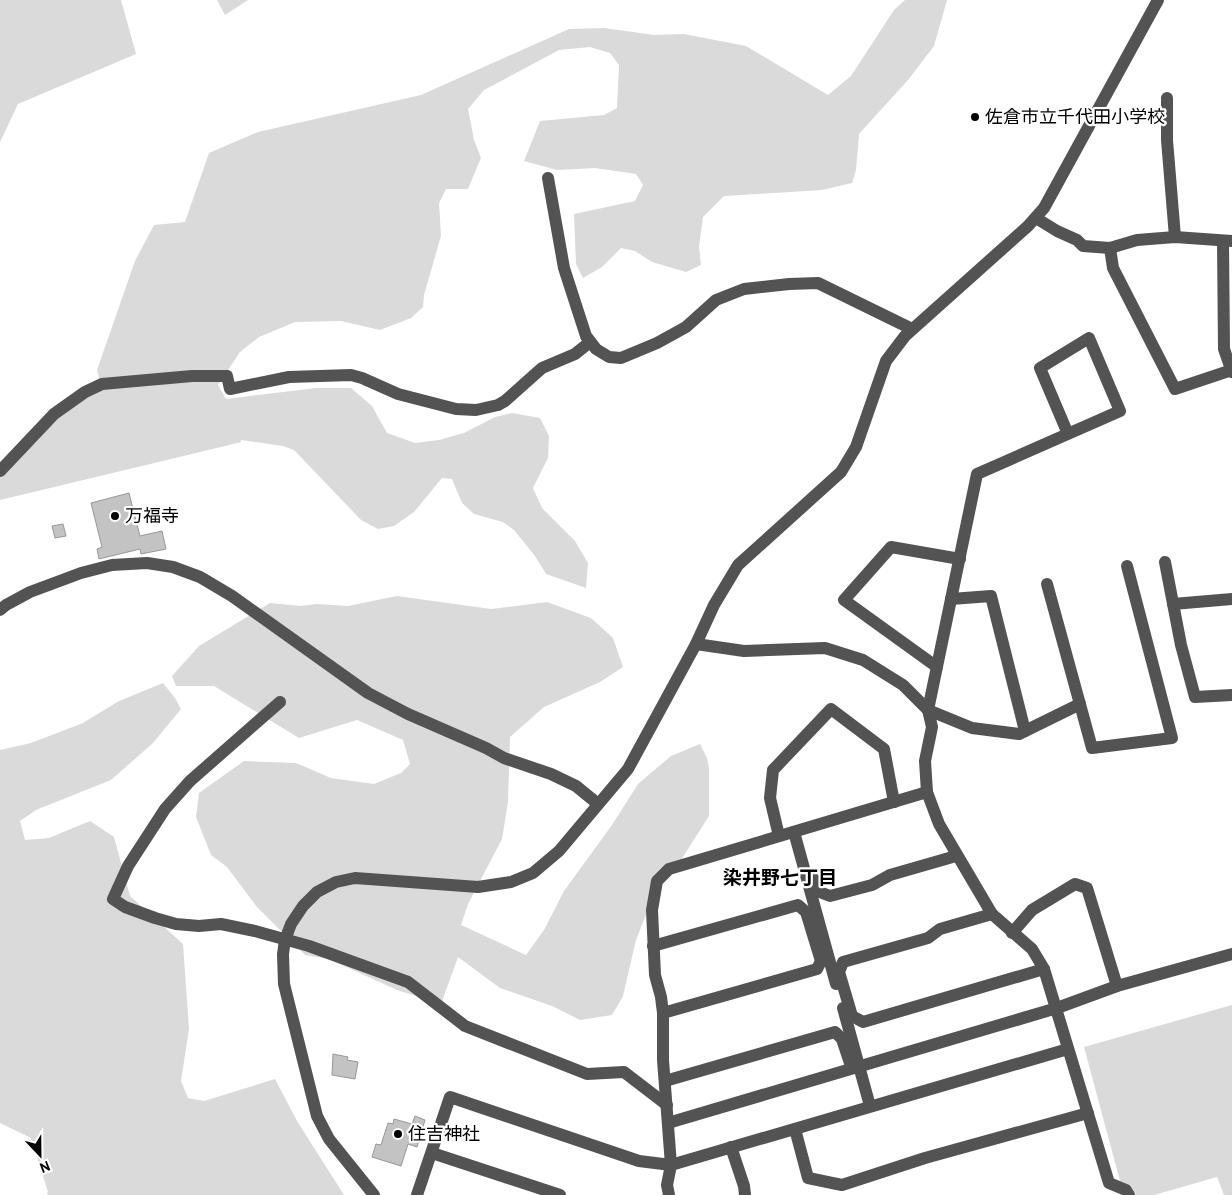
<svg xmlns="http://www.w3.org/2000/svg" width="1232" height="1195" font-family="Overpass,'Noto Sans JP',sans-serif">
<rect width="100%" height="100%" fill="#fff"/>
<g fill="#dadada">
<path d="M 0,0 L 121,0 L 136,54 L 18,104 L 0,142 Z"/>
<path d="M 217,0 L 248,0 L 225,15 Z"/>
<path d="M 905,0 L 947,0 L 934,46 L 908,80 L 859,134 L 856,170 L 852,183 L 822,190 L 724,196 L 703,217 L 699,247 L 701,265 L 686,272 L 652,262 L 635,251 L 621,248 L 602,267 L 583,278 L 576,264 L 574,214 L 635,201 L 643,185 L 636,174 L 595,168 L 557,170 L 524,161 L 540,121 L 604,115 L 617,108 L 619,65 L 610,53 L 590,47 L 559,50 L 484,90 L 468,109 L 474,140 L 481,158 L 468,189 L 446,189 L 439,203 L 441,236 L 424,295 L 423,307 L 411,318 L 380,330 L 341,321 L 295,322 L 259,337 L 240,352 L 218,385 L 226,399 L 316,388 L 351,388 L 372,406 L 387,433 L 415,443 L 439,440 L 464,433 L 495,417 L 512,413 L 540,418 L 549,436 L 548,458 L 533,488 L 542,508 L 575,541 L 588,563 L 586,588 L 546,574 L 535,556 L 514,530 L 503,522 L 474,514 L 462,503 L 452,479 L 442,478 L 414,512 L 394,526 L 378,529 L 361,520 L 294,450 L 283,446 L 241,440 L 241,442 L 221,447 L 0,500 L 0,475 L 40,433 L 82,398 L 102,390 L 97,370 L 135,261 L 154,225 L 185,222 L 209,153 L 258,132 L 421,95 L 569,29 L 604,28 L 654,35 L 684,34 L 746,46 L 828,95 L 851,76 L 894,10 Z"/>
<path d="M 397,596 L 491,609 L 547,602 L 591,618 L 613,638 L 623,667 L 600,682 L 544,707 L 510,737 L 508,802 L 502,839 L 468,904 L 461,925 L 526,955 L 544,930 L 564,891 L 612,825 L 638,784 L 671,756 L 700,744 L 707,758 L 709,768 L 709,816 L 676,868 L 655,892 L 636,940 L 623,996 L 612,1015 L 580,1020 L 552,1006 L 500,988 L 458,957 L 441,1004 L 397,990 L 329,959 L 305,955 L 257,907 L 227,867 L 211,855 L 196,817 L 199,793 L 244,761 L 296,763 L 331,778 L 374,784 L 401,773 L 410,764 L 403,740 L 357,720 L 299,738 L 214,686 L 176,686 L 172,676 L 199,646 L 270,603 L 301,606 L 316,604 L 348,606 Z"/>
<path d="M 163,683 L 175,698 L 181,709 L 153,743 L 111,780 L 36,810 L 20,821 L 25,840 L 49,838 L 90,821 L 114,837 L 130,896 L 183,944 L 189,1029 L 181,1081 L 188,1098 L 204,1101 L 275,1079 L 297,1121 L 344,1195 L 47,1195 L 48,1192 L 31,1138 L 0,1123 L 0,750 L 31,743 L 83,723 L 119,701 Z"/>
<path d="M 1232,1005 L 1232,1195 L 1224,1195 L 1217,1177 L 1154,1195 L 1136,1195 L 1131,1186 L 1120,1181 L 1084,1047 Z"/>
</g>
<g fill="#c3c3c3" stroke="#979797">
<path d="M 129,493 L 140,536 L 162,531 L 166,549 L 141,554 L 140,549 L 99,559 L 97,549 L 102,547 L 91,503 Z"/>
<path d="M 63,524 L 66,536 L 55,538 L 52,526 Z"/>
<path d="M 333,1054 L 348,1057 L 347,1060 L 358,1062 L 355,1079 L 332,1075 Z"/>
<path d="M 415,1116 L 425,1120 L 417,1147 L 408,1144 L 401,1166 L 372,1157 L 376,1144 L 381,1145 L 388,1123 L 393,1124 L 394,1119 L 412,1124 Z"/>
</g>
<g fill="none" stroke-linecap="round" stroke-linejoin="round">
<path stroke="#d9d9d9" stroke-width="12" stroke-dasharray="12 6" stroke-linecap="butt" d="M 1227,1195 L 1232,1194"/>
<g stroke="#535353" stroke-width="12">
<path d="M 1167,98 L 1167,140 L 1175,237"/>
<path d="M 548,178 L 564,268 L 586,336 L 596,349 L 609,357 L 621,358 L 657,343 L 686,327 L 716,300 L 744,289 L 789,284 L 818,283 L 912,329"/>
<path d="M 1036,218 L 1057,231 L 1077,240 L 1083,246 L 1110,248 L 1137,240 L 1175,237 L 1232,241"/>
<path d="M 1223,241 L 1224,349 L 1232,372"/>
<path d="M 1110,248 L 1113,268 L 1175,389 L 1232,370"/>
<path d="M 1068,434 L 1040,368 L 1089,338 L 1120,411 L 977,474 L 928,710 L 972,728 L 1019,734 L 1080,704"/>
<path d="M 0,471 L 54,414 L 85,392 L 102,384 L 192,376 L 227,376 L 230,389 L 289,377 L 351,375 L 362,378 L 398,394 L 456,409 L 476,410 L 498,405 L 505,401 L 542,368 L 575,354 L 590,342"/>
<path d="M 1165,562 L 1181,645 L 1195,697 L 1232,695"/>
<path d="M 1047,584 L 1092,748 L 1172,738 L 1127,566"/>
<path d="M 951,599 L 991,596 L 1025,731"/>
<path d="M 1173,604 L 1232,599"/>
<path d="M 0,610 L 6,605 L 30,592 L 81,573 L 112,565 L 147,563 L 173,567 L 200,577 L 232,596 L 368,693 L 408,714 L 486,748 L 504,758 L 551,774 L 576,786 L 598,804"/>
<path d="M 696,644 L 744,651 L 825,648 L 863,660 L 903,685 L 928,710 L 932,727 L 925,761 L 927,792 L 939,824 L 992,914 L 1032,949 L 1044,969 L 1109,1183 L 1126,1190 L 1129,1195"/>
<path d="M 937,667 L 844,600 L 891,547 L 960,559"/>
<path d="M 280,702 L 190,781 L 165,809 L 128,866 L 113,899 L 125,907 L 155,918 L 176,924 L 199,926 L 221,924 L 255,931 L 309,946 L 408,982 L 465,1026 L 587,1074 L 624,1072 L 667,1105"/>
<path d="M 794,832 L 836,984"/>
<path d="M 779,836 L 770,798 L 773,770 L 831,709 L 884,749 L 894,802"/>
<path d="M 814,879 L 817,891 L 830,896 L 872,885 L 890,875 L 956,856"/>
<path d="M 992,914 L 940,929 L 928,938 L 843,962 L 839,972 L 852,1016 L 863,1022 L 1044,969"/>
<path d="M 1012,933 L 1032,910 L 1075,884 L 1087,888 L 1117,986"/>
<path d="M 653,946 L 798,905 L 806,912 L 821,961 L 817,969 L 663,1013"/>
<path d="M 843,1008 L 870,1106"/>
<path d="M 665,1081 L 835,1032 L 842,1039 L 850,1063"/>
<path d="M 668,1123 L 1057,1008 L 1117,986 L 1232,954"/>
<path d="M 795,1129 L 808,1178 L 842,1185 L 925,1158 L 1088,1113"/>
<path d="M 731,1147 L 744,1186 L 745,1195"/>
<path d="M 432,1153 L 560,1195"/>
<path d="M 374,1195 L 329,1139 L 317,1116 L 284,984 L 283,954 L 285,940 L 291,924 L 303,906 L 317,892 L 336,882 L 355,878 L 478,887 L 511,882 L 533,873 L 559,851 L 628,769 L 696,644 L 714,605 L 738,565 L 841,472 L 856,447 L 886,361 L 905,336 L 1028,226 L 1044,208 L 1158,0"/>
<path d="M 417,1195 L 450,1097 L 639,1161 L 671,1165 L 1068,1049"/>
<path d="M 669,1195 L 667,1185 L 671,1165 L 663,1060 L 663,1013 L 661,997 L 655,975 L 652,910 L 657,881 L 669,869 L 927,792"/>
</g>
</g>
<g fill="#000" stroke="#fff" stroke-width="2">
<circle cx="975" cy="117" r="5"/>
<circle cx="115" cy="516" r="5"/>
<circle cx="398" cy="1134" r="5"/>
</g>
<g text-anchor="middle" stroke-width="4.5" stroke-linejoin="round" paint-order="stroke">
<g font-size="18" fill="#000" stroke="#fff" text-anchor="start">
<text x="985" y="123">佐倉市立千代田小学校</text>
<text x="125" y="522">万福寺</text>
<text x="408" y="1140">住吉神社</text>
</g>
<g font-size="19" font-weight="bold" fill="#000" stroke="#fff">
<text x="780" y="884">染井野七丁目</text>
</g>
</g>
<g transform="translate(40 1155) rotate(158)" stroke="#ffffff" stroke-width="4" paint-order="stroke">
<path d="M0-4L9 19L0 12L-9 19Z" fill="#000000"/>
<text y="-8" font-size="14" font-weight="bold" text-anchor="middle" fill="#000000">N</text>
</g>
</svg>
